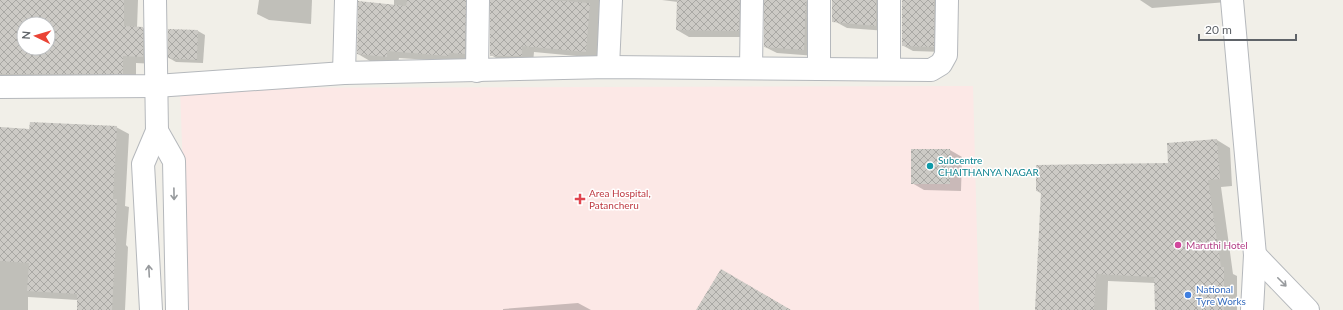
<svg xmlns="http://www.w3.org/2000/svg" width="1343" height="310" font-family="Lato,sans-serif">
<defs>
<pattern id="building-cross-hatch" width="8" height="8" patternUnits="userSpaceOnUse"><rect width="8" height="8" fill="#cccac5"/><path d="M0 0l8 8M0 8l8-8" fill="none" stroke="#a9a8a4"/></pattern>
</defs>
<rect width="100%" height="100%" fill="#f1efe8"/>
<path fill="#fce8e6" d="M 973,86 L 979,310 L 188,310 L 180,88 Z"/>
<g fill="#0003" fill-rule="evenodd">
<path d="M 0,0 L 138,0 L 137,28 L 143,28 L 156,36 L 157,64 L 136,63 L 136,81 L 0,82 ZM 24,24 L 48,24 L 48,48 L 24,48 Z"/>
<path d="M 259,0 L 312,0 L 311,24 L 269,20 L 257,14 Z"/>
<path d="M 394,0 L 480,0 L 476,60 L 460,59 L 460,62 L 399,58 L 398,63 L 370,61 L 358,54 L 394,5 Z"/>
<path d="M 491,0 L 602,0 L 598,58 L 534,52 L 533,63 L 503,62 L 491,55 Z"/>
<path d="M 662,0 L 746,0 L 751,37 L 689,37 L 677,30 L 678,2 Z"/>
<path d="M 765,0 L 806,0 L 818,7 L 816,56 L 777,53 L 765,47 Z"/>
<path d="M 838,0 L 888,0 L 887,31 L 847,28 L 836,22 Z"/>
<path d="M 902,0 L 946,0 L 944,52 L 913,51 L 902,45 Z"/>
<path d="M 1140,0 L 1226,0 L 1227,2 L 1152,8 Z"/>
<path d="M 198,31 L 205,35 L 203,63 L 176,62 L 169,58 Z"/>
<path d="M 116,127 L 129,134 L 125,206 L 129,207 L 126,245 L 128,247 L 125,310 L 78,310 L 78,300 L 28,297 L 28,310 L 0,310 L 0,128 L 30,130 Z"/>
<path d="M 1217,140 L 1230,148 L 1232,186 L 1221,187 L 1233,274 L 1237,276 L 1237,310 L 1156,310 L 1155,283 L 1108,281 L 1107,310 L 1038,310 L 1042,194 L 1037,191 L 1169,164 Z"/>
<path d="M 950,150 L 962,157 L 961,191 L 924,190 L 912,183 Z"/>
<path d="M 578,303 L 591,310 L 503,310 L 503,309 Z"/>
</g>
<g fill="url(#building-cross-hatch)" fill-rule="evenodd">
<path d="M 0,0 L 124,0 L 124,26 L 143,27 L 143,57 L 123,56 L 123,74 L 0,74 ZM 24,24 L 48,24 L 48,48 L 24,48 Z"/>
<path d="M 407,0 L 466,0 L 465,54 L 449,53 L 448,56 L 387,51 L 387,57 L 357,54 L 358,1 L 406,6 Z"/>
<path d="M 490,0 L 550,0 L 590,3 L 586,52 L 522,46 L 522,56 L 490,56 Z"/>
<path d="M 677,0 L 740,0 L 739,31 L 676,30 Z"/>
<path d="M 764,0 L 806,0 L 804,50 L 764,47 Z"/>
<path d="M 832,0 L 876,0 L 876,26 L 832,22 Z"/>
<path d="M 902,0 L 934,0 L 934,47 L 902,46 Z"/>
<path d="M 168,29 L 198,30 L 197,60 L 168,58 Z"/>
<path d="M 30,122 L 117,126 L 113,199 L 117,199 L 114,238 L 116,238 L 112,310 L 77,310 L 77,294 L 27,291 L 29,263 L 0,261 L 0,127 L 29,129 Z"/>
<path d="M 1217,139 L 1220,179 L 1208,180 L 1221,267 L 1224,267 L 1224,310 L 1155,310 L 1154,277 L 1096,274 L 1094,310 L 1035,310 L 1041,191 L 1036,191 L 1036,165 L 1168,163 L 1167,143 Z"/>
<rect x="911" y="149" width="39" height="35"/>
<path d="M 721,269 L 791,310 L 696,310 Z"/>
</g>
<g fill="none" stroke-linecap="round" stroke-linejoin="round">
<g stroke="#b5b8bc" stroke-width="24">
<g id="minor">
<path d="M 1232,0 L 1255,255 L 1252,310"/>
<path d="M 608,67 L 611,0"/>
<path d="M 751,68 L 752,0"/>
<path d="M 819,68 L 819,0"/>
<path d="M 889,68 L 889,0"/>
<path d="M 477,71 L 478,0"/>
<path d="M 344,73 L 346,0"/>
<path d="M 0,87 L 156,86 L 344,73 L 608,67 L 931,70 L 941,64 L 946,55 L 947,0"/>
<path d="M 157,131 L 174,161 L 177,310"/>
<path d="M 1255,255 L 1308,310"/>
<path d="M 151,310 L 143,164 L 157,131 L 155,0"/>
</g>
</g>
<use href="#minor" stroke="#fff" stroke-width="22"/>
</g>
<defs><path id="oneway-shaft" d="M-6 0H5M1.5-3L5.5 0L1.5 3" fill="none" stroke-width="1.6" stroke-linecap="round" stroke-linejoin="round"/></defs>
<g stroke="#979a9d">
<use href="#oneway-shaft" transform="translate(174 194) rotate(89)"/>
<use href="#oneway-shaft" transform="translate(149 271) rotate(-93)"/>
<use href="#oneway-shaft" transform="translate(1282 282) rotate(45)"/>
</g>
<circle fill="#0f9aa8" stroke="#fff" stroke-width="1.5" cx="930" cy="166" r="4"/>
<path fill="#e0444e" stroke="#fff" stroke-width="1.5" d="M578 193h4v4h4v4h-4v4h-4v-4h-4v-4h4z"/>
<circle fill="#d1479c" stroke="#fff" stroke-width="1.5" cx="1178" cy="245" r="4"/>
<circle fill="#3f7fe0" stroke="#fff" stroke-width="1.5" cx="1188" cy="295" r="4"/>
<g text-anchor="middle" stroke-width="3" stroke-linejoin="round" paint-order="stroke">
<g font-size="10" fill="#0d838f" stroke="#fff" text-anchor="start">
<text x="938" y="164">Subcentre<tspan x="938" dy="12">CHAITHANYA NAGAR</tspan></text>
</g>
<g font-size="10" fill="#be3a42" stroke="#fff" text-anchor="start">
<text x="589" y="197">Area Hospital,<tspan x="589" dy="12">Patancheru</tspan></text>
</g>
<g font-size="10" fill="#b23c85" stroke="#fff" text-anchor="start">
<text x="1186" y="249">Maruthi Hotel</text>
</g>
<g font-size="10" fill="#366cbe" stroke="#fff" text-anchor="start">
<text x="1196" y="293">National<tspan x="1196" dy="12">Tyre Works</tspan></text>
</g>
</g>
<g transform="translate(36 36) rotate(275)"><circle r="19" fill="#ffffff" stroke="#bfc1c3"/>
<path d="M0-3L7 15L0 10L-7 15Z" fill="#ea4335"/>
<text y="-6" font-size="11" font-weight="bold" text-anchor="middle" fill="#5f6368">N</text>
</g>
<path d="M1199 34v6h97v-6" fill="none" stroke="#5f6368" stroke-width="2"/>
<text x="1205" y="34" font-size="12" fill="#5f6368" stroke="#ffffff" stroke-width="3" paint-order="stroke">20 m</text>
</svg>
